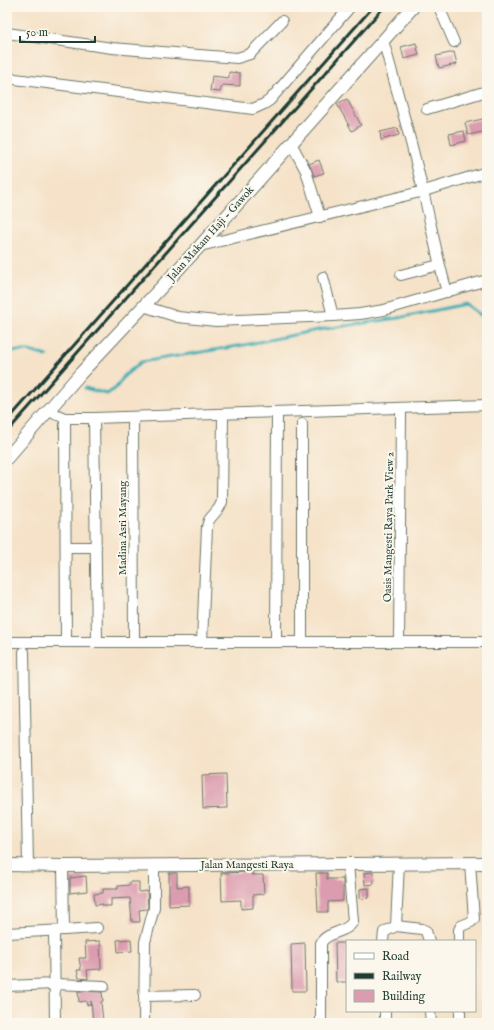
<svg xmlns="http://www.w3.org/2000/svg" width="494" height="1030" font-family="'IM FELL English',serif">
<rect width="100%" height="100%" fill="#fbf7ec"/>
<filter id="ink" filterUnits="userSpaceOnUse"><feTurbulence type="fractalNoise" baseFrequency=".025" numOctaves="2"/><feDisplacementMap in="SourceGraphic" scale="8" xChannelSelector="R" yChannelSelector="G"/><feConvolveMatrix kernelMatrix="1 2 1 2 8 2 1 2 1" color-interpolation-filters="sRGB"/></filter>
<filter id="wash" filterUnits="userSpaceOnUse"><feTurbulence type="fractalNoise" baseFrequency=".012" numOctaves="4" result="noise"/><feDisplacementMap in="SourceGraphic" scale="16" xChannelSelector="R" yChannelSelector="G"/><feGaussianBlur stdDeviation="0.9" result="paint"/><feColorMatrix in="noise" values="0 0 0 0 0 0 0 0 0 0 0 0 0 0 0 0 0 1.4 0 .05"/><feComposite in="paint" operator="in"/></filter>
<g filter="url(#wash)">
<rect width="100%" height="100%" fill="#f5e2c8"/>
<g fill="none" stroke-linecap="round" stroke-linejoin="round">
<g stroke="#3badb5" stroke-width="3">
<path d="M 7,351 L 29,351 L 47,356"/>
<path d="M 85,388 L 107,394 L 116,388 L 124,376 L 141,362 L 244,345 L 318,330 L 398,318 L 466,304 L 487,320"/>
</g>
</g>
<g id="blocks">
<g fill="#dc9caf">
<path d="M 416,43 L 419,55 L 404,59 L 401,47 Z"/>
<path d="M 454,52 L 457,64 L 439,68 L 436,56 Z"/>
<path d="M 229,72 L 240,73 L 240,86 L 222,85 L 220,92 L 210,91 L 212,76 L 229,78 Z"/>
<path d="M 347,99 L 361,125 L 352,131 L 337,104 Z"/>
<path d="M 487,118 L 487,131 L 468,135 L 465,123 Z"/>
<path d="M 398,128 L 399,135 L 381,140 L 380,132 Z"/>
<path d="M 464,131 L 466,141 L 451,145 L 449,134 Z"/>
<path d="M 319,160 L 324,173 L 314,176 L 309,164 Z"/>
<path d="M 226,774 L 227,808 L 203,809 L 202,775 Z"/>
<path d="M 252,872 L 252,875 L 263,875 L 264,894 L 253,895 L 253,908 L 241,909 L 241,900 L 222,901 L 221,873 Z"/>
<path d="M 373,872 L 374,884 L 365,885 L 364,873 Z"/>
<path d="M 169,873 L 177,873 L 177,887 L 189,886 L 189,905 L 169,906 Z"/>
<path d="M 316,873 L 327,873 L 327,879 L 343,879 L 343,901 L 328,902 L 328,912 L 318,912 Z"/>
<path d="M 86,876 L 87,891 L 70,893 L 70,878 Z"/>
<path d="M 130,882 L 139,882 L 139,892 L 147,891 L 148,907 L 147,909 L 139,910 L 140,922 L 132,922 L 130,898 L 111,899 L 111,906 L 103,906 L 103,904 L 95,905 L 94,894 L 103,893 L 103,889 L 118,889 L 118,886 L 130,885 Z"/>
<path d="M 369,888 L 369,898 L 360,899 L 360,889 Z"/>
<path d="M 131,939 L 132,951 L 118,952 L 117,940 Z"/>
<path d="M 100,941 L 101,969 L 87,970 L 88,979 L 79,978 L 77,970 L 81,970 L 79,958 L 86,958 L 85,942 Z"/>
<path d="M 305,943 L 306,991 L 292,991 L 291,944 Z"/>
<path d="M 335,943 L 347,943 L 347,982 L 336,982 Z"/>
<path d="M 78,991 L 102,992 L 103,1001 L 101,1002 L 103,1021 L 93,1022 L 91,1001 L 91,1004 L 87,1005 L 86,1001 L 79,1002 Z"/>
</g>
</g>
</g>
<g filter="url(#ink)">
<use href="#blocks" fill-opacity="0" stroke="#6a7768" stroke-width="1"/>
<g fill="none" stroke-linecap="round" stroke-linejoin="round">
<g stroke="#6a7768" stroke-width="12">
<g id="minor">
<path d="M 439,7 L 454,42"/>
<path d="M 7,33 L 112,48 L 237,58 L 250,54 L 282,21"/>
<path d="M 383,40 C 397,90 411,140 423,191 C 431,224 437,258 447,292"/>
<path d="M 7,78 L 253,109 L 264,104 L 270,100 L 350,7"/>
<path d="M 427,109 L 487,91"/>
<path d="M 291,143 L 306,171 L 320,217"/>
<path d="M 200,246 L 424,191 L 487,172"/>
<path d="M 401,275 L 439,265"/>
<path d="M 323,277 L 333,316"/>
<path d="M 143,306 L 178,317 L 216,321 L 333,316 L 360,314 L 384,310 L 487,280"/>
<path d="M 48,411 L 65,418 L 94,418 L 487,405"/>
<path d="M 133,417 L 134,638"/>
<path d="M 65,418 L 66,642"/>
<path d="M 94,418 L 97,642"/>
<path d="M 302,424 L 302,642"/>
<path d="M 66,547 L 96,547"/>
<path d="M 7,642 L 487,642"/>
<path d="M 202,642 L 207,527 L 209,520 L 219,508 L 222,502 L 223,416"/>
<path d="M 276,642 L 277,412"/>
<path d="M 399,642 L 401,413"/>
<path d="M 24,652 L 28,865"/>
<path d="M 396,926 L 422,929 L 426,931 L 429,941"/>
<path d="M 64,930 L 97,928"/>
<path d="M 54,931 L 55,1023"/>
<path d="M 7,933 L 64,930 L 63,866"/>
<path d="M 383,941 L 384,932 L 396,926 L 399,863"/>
<path d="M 459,941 L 459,930 L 461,926 L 471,922 L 474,919 L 470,863"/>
<path d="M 7,986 L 55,984 L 104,986"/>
<path d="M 144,996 L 195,995"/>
<path d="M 385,1011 L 385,1023"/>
<path d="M 430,1011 L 431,1023"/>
<path d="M 460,1011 L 460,1023"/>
<path d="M 144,1023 L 145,942 L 154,908 L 154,865"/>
<path d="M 321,1023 L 321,943 C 327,931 348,933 353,921 L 348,864"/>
</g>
</g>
<g stroke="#6a7768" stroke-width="14">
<g id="tertiary">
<path d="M 7,458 L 80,374 L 200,246 L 413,7"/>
<path d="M 7,865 L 63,866 L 487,863"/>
</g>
</g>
<use href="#minor" stroke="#fff" stroke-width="10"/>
<use href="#tertiary" stroke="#fff" stroke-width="12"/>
<g stroke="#1f3d34" stroke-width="3">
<path d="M 7,421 L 373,7"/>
<path d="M 7,432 L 384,7"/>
</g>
</g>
</g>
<g text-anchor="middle" stroke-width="4" stroke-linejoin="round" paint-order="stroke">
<g font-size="11" fill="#1f3d34" stroke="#fbf7ec">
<text transform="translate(210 233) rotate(-48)" y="4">Jalan Makam Haji - Gawok</text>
<text transform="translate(388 527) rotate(-89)" y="4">Oasis Mangesti Raya Park View 2</text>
<text transform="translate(122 528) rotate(-90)" y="4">Madina Asri Mayang</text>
<text x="247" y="868">Jalan Mangesti Raya</text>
</g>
</g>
<rect width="494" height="1030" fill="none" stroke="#fbf7ec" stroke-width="24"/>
<rect x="346" y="940" width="130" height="72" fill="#fbf7ec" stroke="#a3ada2"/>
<rect x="354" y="953" width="20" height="6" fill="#ffffff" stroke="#a3ada2"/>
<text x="382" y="960" font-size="12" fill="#1f3d34">Road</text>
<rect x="354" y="973" width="20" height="6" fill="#1f3d34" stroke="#a3ada2"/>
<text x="382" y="980" font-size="12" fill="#1f3d34">Railway</text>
<rect x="354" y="990" width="20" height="12" fill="#dc9caf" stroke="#a3ada2"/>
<text x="382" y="1000" font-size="12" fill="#1f3d34">Building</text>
<path d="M20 36v6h75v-6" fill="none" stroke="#1f3d34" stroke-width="2"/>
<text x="26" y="36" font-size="12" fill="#1f3d34" stroke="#fbf7ec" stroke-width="3" paint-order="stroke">50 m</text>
</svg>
